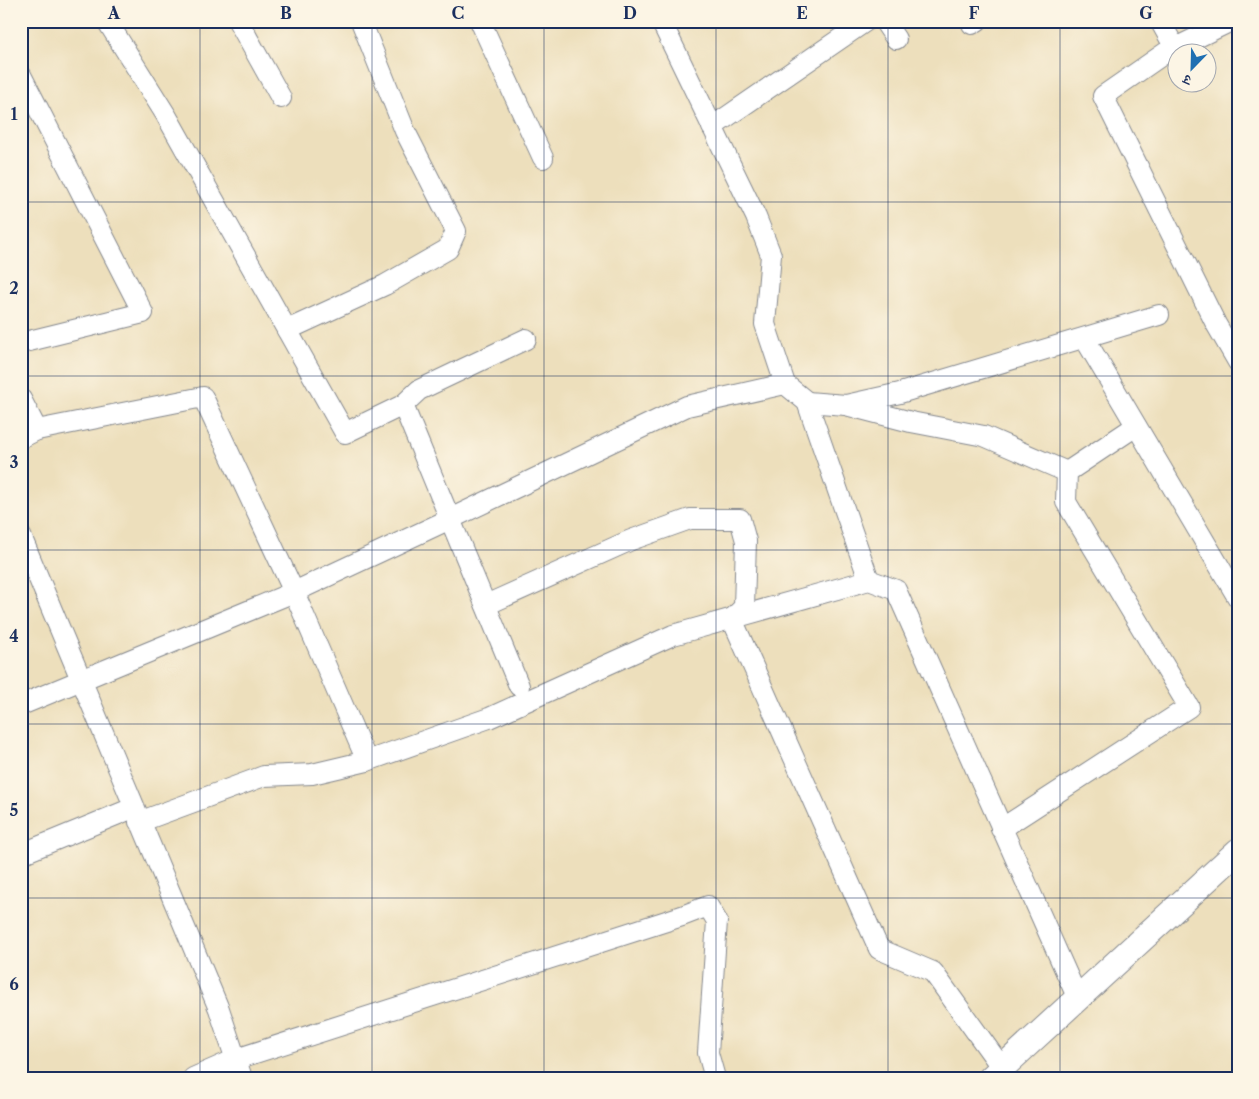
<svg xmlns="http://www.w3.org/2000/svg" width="1259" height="1099" font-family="'Libre Caslon Text','Noto Serif Devanagari',serif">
<rect width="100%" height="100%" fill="#fcf5e5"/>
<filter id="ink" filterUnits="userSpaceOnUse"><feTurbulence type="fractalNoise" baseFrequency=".02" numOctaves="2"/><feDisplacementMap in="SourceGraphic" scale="10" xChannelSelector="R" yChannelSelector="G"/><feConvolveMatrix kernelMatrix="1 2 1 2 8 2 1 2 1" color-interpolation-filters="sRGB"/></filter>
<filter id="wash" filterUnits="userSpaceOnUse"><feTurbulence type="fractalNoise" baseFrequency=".0096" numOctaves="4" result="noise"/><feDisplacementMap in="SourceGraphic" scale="20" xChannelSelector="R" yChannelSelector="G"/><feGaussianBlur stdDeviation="1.12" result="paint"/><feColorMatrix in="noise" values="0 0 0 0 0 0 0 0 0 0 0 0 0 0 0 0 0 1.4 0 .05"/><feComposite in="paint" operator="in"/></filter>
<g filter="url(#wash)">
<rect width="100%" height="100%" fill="#eddfbc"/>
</g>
<g filter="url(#ink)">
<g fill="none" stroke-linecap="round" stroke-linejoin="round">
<g stroke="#84878d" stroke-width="22">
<g id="minor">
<path d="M 238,21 L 281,98"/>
<path d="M 480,21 L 543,158"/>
<path d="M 661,21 L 756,217 L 771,255 L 765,324 L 785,384 L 807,402 L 869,580"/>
<path d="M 884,21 L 896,39"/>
<path d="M 1160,21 L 1175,48"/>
<path d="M 1231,21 L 1165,53 L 1103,96 L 1216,324 L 1238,362"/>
<path d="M 972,24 L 977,21"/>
<path d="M 21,75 L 143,313 L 21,343"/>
<path d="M 712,127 L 866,21"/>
<path d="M 287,330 L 385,285 L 448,249 L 456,231 L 405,131 L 361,21"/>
<path d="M 1085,339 L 1238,598"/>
<path d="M 21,399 L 37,430 L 21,438"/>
<path d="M 807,402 L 846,405 L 911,422 L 984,436 L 1067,472"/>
<path d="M 403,405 L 419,390 L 526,339"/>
<path d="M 846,405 L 900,393 L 1159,315"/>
<path d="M 37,430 L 203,397 L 294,592 L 367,761"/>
<path d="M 21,536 L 219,1009 L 242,1078"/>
<path d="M 486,605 L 631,540 L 690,519 L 740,519 L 746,541 L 744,607 L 732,619 L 879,949 L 933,972 L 1002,1068"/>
<path d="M 519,686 L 450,519 L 687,406 L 785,384"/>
<path d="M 21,705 L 294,592 L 450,519 L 403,405 L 345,433 L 166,115 L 107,21"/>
<path d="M 139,822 L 264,776 L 312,774 L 367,761 L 489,718 L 673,635 L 869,580 L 896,590 L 1078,999"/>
<path d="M 1001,829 L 1189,707 L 1066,502 L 1067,472 L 1136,426"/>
<path d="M 21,854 L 133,808"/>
<path d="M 193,1078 L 236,1059 L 682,916 L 708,906 L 717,921 L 708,1053 L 715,1078"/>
</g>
</g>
<g stroke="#84878d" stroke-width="27">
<path id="tertiary" d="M 991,1078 L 1238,851"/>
</g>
<use href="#minor" stroke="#fff" stroke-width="20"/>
<use href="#tertiary" stroke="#fff" stroke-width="25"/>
</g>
</g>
<path fill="none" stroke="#1b2f5e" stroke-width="1" stroke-opacity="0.55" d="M 200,21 L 200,1078M 372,21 L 372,1078M 544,21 L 544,1078M 716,21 L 716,1078M 888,21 L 888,1078M 1060,21 L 1060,1078M 21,202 L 1238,202M 21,376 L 1238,376M 21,550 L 1238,550M 21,724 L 1238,724M 21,898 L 1238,898"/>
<rect width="1259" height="1099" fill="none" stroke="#fcf5e5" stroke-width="55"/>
<g transform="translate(1192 68) rotate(203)"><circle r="24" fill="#fcf5e5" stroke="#a2a6af"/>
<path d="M0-4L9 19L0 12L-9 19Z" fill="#1f6fb2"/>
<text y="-8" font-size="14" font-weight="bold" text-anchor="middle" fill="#1b2f5e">उ</text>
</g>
<rect x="28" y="28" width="1204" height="1044" fill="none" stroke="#1b2f5e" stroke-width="2"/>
<g font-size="16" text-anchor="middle" font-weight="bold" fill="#1b2f5e">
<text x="114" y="19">A</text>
<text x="286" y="19">B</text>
<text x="458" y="19">C</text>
<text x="630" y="19">D</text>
<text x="802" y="19">E</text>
<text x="974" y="19">F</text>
<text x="1146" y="19">G</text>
<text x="14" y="120">1</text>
<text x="14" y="294">2</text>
<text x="14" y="468">3</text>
<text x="14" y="642">4</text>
<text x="14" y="816">5</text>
<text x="14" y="990">6</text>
</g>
</svg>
